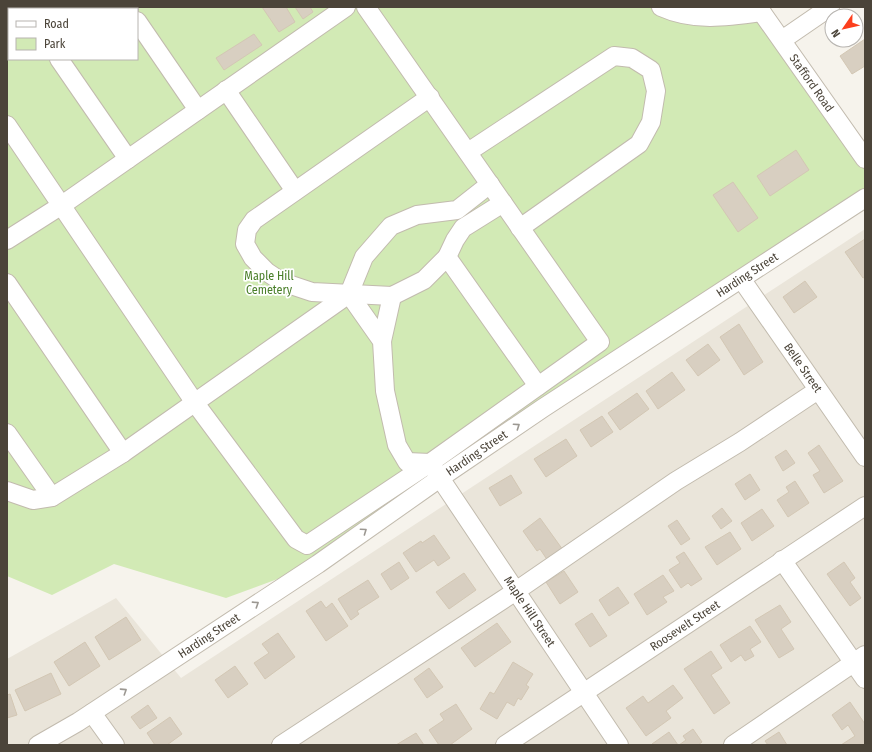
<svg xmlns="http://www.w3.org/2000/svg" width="872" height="752" font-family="'Fira Sans Condensed',sans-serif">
<rect width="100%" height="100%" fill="#f6f3ec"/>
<path fill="#eae5da" d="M 865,229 L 865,745 L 7,745 L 7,659 L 116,598 L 181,678 Z"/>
<path fill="#d2eab5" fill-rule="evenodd" d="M 7,7 L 758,7 L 865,159 L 865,198 L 318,564 L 226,598 L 114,564 L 52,595 L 7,576 ZM 9,9 L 137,9 L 137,59 L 9,59 Z"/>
<g fill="#d8cfc1" stroke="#d3c7b4">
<path d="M 262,7 L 286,7 L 295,22 L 279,32 Z"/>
<path d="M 295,7 L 310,7 L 313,12 L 303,19 Z"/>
<path d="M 254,34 L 262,45 L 224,70 L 216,58 Z"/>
<path d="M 865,39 L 865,66 L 852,74 L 840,56 Z"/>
<path d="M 796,150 L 809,170 L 770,196 L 757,176 Z"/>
<path d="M 733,182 L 758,218 L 738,232 L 713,195 Z"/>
<path d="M 865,239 L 865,277 L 863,278 L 845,252 Z"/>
<path d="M 805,281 L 817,297 L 794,313 L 783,297 Z"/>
<path d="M 739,324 L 763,362 L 744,375 L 720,337 Z"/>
<path d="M 708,344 L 720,360 L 698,376 L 686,360 Z"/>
<path d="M 672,372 L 685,390 L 658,409 L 646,391 Z"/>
<path d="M 637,393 L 649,409 L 620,430 L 608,413 Z"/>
<path d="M 602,416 L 613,432 L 591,447 L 580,430 Z"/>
<path d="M 566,439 L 577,456 L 546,477 L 534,459 Z"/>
<path d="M 819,445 L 843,481 L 824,493 L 813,475 L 820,471 L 808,453 Z"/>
<path d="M 786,450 L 795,463 L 783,471 L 775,457 Z"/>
<path d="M 750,474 L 760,490 L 745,500 L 735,484 Z"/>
<path d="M 511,475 L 522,493 L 500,506 L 489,488 Z"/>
<path d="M 795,481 L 809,503 L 788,517 L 777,500 L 789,492 L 786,487 Z"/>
<path d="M 722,508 L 732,521 L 721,529 L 712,516 Z"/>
<path d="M 762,509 L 774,526 L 752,541 L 741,523 Z"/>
<path d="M 540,518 L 563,550 L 548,561 L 540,549 L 537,551 L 523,531 Z"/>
<path d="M 677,520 L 690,539 L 681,545 L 668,526 Z"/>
<path d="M 730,532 L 741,549 L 717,565 L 705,547 Z"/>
<path d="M 434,535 L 450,558 L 438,566 L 434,560 L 416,572 L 403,553 L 421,541 L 422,543 Z"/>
<path d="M 684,552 L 702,579 L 691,586 L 688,583 L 681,588 L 669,570 L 680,563 L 676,557 Z"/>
<path d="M 399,562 L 409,578 L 391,590 L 381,574 Z"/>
<path d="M 844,562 L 855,578 L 850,582 L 861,598 L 850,606 L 827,574 Z"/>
<path d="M 564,571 L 578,592 L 560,604 L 546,582 Z"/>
<path d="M 464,573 L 476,590 L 449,609 L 436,592 Z"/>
<path d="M 663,575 L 674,591 L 663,597 L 667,602 L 647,615 L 634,594 Z"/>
<path d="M 368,580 L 379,597 L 357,611 L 359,614 L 351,620 L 338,599 Z"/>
<path d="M 618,587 L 629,603 L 609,616 L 599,600 Z"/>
<path d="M 321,601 L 326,608 L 332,603 L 348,626 L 326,641 L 306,611 Z"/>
<path d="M 780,605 L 791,622 L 781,629 L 794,649 L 779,658 L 755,620 Z"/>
<path d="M 592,613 L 607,636 L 590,647 L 575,624 Z"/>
<path d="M 126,617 L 141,640 L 109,660 L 95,637 Z"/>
<path d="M 497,623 L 511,642 L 475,667 L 461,648 Z"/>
<path d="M 750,626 L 761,642 L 750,649 L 754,656 L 745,661 L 741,655 L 731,662 L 720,645 Z"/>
<path d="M 278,633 L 295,657 L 265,679 L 254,663 L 269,653 L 262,644 Z"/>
<path d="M 85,642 L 100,666 L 69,686 L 54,662 Z"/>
<path d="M 711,651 L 722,668 L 711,675 L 730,703 L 714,714 L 684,669 Z"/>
<path d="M 513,662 L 533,674 L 526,685 L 529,687 L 521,700 L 518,698 L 514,706 L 507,702 L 497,719 L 480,709 L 490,692 L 494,694 Z"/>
<path d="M 235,666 L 248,684 L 228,698 L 215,680 Z"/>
<path d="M 429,668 L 443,687 L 427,698 L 414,679 Z"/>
<path d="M 51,673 L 61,694 L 25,711 L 15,690 Z"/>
<path d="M 673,685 L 683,698 L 666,711 L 671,718 L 646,736 L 626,708 L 643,696 L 648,703 Z"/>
<path d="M 10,694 L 17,715 L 7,718 L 7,695 Z"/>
<path d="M 850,702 L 865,724 L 865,745 L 841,745 L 855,736 L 848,725 L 842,730 L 832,715 Z"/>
<path d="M 456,704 L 472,729 L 450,745 L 439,745 L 429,730 L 444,720 L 440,714 Z"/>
<path d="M 148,705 L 157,718 L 140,729 L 131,717 Z"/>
<path d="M 170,717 L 182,734 L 167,745 L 155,745 L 147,733 Z"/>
<path d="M 693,729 L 702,742 L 698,745 L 679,745 L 686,740 L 683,736 Z"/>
<path d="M 669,732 L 678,745 L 653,745 L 652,744 Z"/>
<path d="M 779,732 L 787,745 L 768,745 L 765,741 Z"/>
<path d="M 416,733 L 424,745 L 396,745 Z"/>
</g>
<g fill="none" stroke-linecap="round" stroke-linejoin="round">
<g stroke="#c2bbae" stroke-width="20">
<g id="minor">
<path d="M 23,7 L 25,9"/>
<path d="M 128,7 L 129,9"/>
<path d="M 661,7 C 694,22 727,17 762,12"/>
<path id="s1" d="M 758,7 L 865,159"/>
<path d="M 137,21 L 198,110"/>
<path d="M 782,40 L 830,7"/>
<path d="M 59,59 L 128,159"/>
<path d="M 226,90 L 295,191"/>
<path d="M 430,97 L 254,220 L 247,230 L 245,244 L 253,258 L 267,272 L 282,282 L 312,292 L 392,296 L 424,280 L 447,257 L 538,386"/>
<path d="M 7,125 L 195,403 L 296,539 L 307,545 L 430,463 L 600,342 L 366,7"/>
<path d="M 468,152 L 614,56 L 632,58 L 651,70 L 656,91 L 651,122 L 639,144 L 520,228"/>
<path d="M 7,240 L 62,205 L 346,7"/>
<path d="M 447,257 L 455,240 L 463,228 L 503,203"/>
<path id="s2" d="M 742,280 L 865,457"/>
<path d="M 7,283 L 123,453"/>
<path d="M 349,294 L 364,257 L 391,226 L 417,215 L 457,210 L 490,184"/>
<path d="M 382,341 L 392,296"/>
<path d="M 7,433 L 52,497"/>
<path id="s3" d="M 7,491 L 33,500 L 52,497 L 123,453 L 349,294 L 382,341 L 385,391 L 397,445 L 407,462 L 430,463 L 619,745"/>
<path d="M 782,560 L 865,679"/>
<path d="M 92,713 L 115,745"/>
<path id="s4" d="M 38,745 L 78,722 L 318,564 L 440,478 L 543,408 L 865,198"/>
<path d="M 281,745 L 516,591 L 676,481 L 740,442 L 818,390"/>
<path id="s5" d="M 505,745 L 865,506"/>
<path d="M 733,745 L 865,655"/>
</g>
</g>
<use href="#minor" stroke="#fff" stroke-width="18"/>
</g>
<defs><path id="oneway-chevron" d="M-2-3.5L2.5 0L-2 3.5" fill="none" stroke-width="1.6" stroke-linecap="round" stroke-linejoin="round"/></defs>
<g stroke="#9c9892">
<use href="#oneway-chevron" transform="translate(517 426) rotate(-34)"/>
<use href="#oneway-chevron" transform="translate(364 531) rotate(-35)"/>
<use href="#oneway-chevron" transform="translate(256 604) rotate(-33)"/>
<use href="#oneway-chevron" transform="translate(124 691) rotate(-33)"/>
</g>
<g text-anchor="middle" stroke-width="3.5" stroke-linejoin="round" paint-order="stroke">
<g font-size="12" fill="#4b4439" stroke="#fff">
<text dy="4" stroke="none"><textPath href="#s1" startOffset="93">Stafford Road</textPath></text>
<text dy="4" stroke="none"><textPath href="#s4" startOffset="851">Harding Street</textPath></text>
<text dy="4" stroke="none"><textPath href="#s2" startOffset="107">Belle Street</textPath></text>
<text dy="4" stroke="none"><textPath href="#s4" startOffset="527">Harding Street</textPath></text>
<text dy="4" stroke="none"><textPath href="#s3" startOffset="791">Maple Hill Street</textPath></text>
<text dy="4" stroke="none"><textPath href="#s5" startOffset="216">Roosevelt Street</textPath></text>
<text dy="4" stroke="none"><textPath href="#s4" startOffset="203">Harding Street</textPath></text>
</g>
<g font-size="12" fill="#4a7f2a" stroke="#fff">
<text x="269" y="280">Maple Hill<tspan x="269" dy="14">Cemetery</tspan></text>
</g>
</g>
<rect width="872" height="752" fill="none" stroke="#4b4439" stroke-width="16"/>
<rect x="8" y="8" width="130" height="52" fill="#ffffff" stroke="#b7b4b0"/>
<rect x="16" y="21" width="20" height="6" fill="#ffffff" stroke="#b7b4b0"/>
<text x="44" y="28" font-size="12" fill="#4b4439">Road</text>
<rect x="16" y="38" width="20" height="12" fill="#d2eab5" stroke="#b7b4b0"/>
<text x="44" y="48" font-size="12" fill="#4b4439">Park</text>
<g transform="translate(844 28) rotate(236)"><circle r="19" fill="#ffffff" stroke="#b7b4b0"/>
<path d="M0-3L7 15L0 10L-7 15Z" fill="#fc3f1d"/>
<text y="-6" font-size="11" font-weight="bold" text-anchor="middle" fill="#4b4439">N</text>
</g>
</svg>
